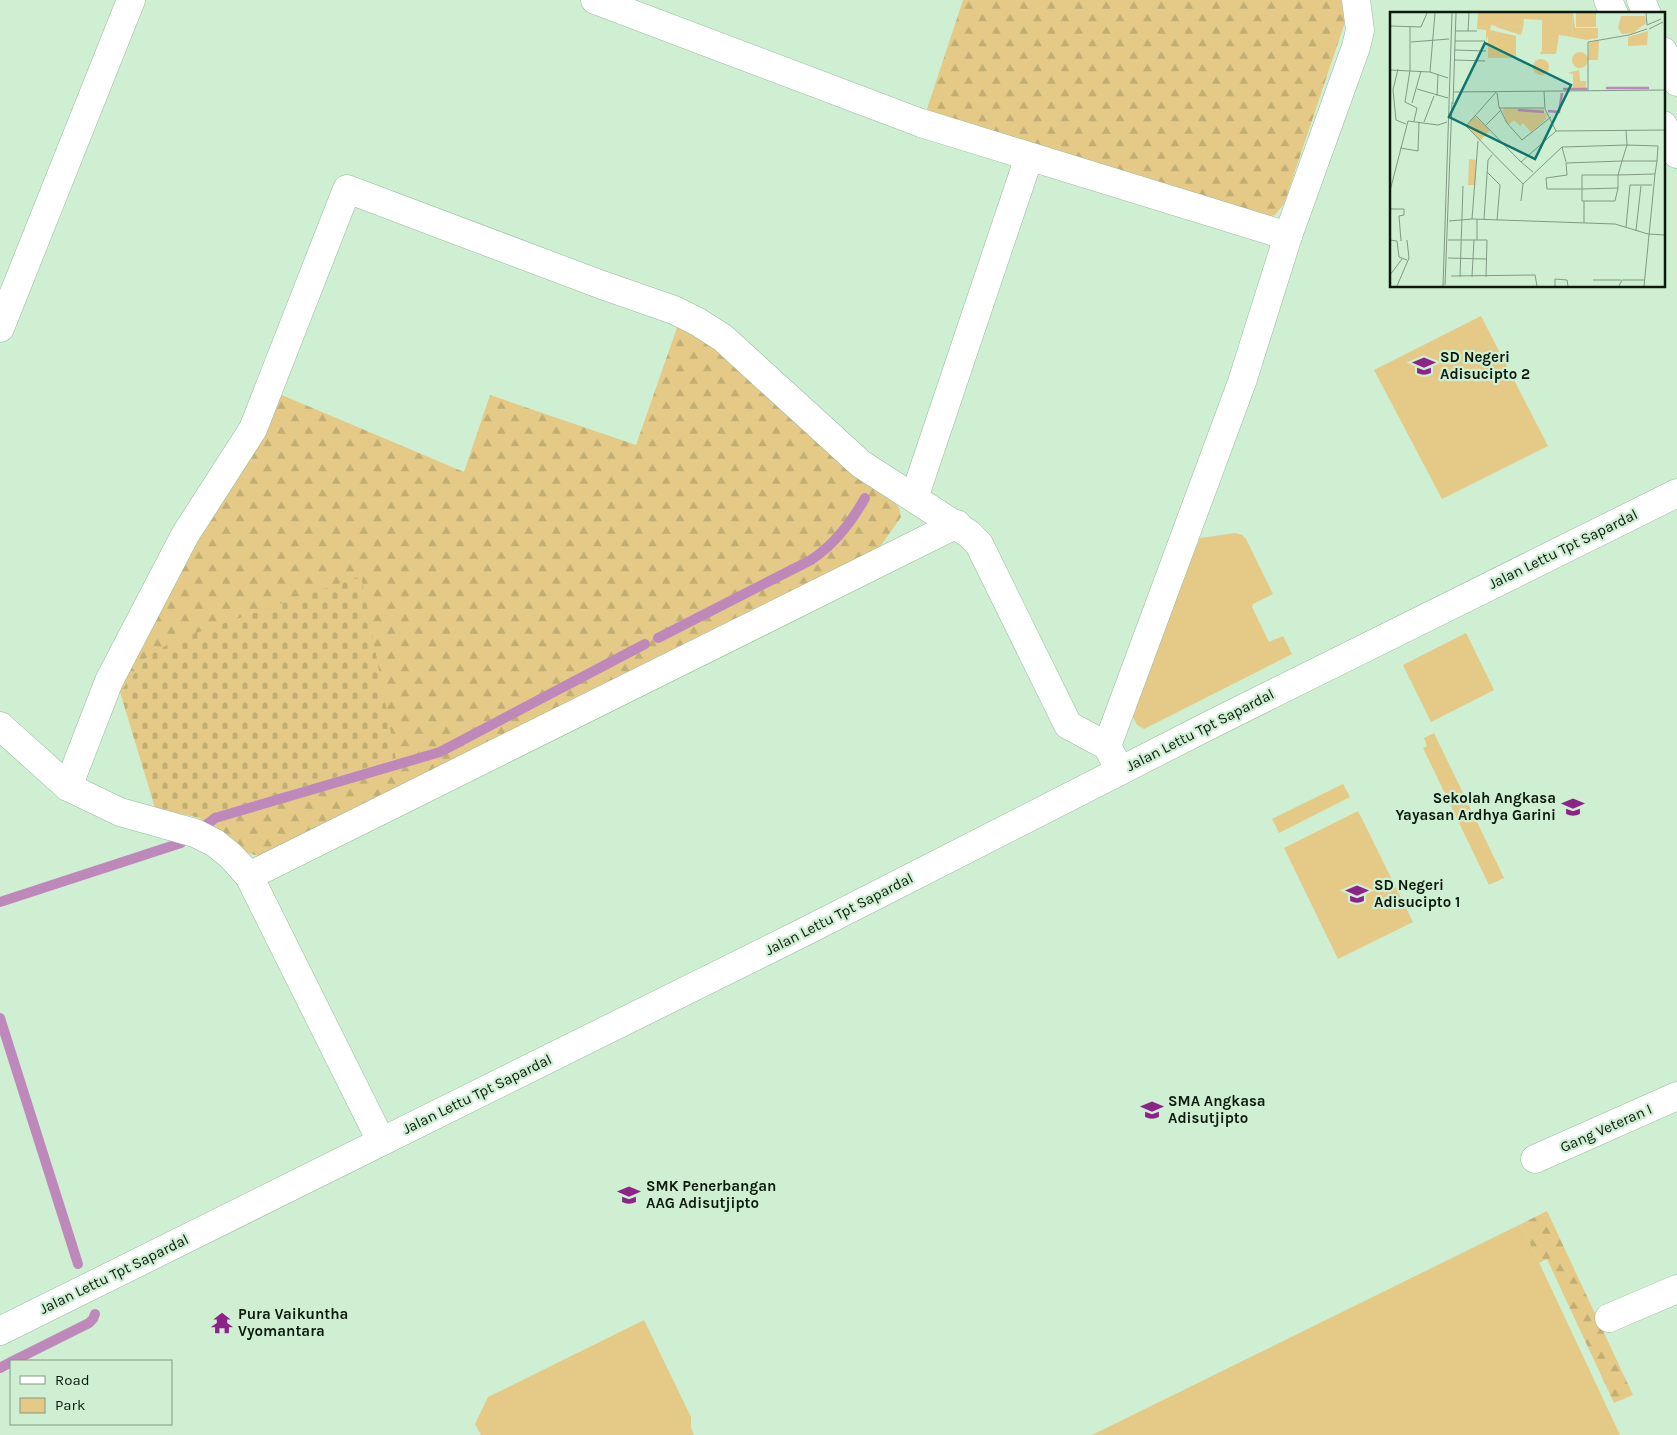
<svg xmlns="http://www.w3.org/2000/svg" width="1677" height="1435" font-family="Karla,sans-serif">
<defs>
<pattern id="forest-firs" width="22" height="20" patternUnits="userSpaceOnUse" patternTransform="scale(1.25)"><rect width="22" height="20" fill="#e4ca86"/><path d="M5 1l3.5 6h-7zM16 11l3.5 6h-7z" fill="#c2ad72"/></pattern>
<pattern id="cemetery-stones" width="16" height="16" patternUnits="userSpaceOnUse" patternTransform="scale(1.25)"><rect width="16" height="16" fill="#e4ca86"/><path d="M2 7V4a2 2 0 0 1 4 0v3zM10 15v-3a2 2 0 0 1 4 0v3z" fill="#c2ad72"/></pattern>
</defs>
<rect width="100%" height="100%" fill="#ceefd2"/>
<g fill="#e4ca86">
<path d="M 1481,316 L 1548,446 L 1442,499 L 1374,370 Z"/>
<path d="M 1235,533 L 1242,535 L 1246,539 L 1273,594 L 1253,604 L 1252,607 L 1269,642 L 1283,636 L 1292,654 L 1144,729 L 1137,725 L 1132,715 L 1141,681 L 1200,538 Z"/>
<path d="M 1466,633 L 1494,690 L 1431,722 L 1403,665 Z"/>
<path d="M 1434,733 L 1504,878 L 1489,885 L 1423,748 L 1427,746 L 1424,738 Z"/>
<path d="M 1343,784 L 1350,797 L 1279,833 L 1272,819 Z"/>
<path d="M 1358,811 L 1413,922 L 1338,959 L 1284,848 Z"/>
<path d="M 1521,1224 L 1620,1435 L 1092,1435 Z"/>
<path d="M 644,1320 L 691,1417 L 691,1428 L 694,1435 L 481,1435 L 475,1424 L 488,1397 Z"/>
</g>
<g fill="url(#forest-firs)">
<path d="M 963,0 L 1341,0 L 1345,11 L 1344,25 L 1284,204 L 1275,215 L 1267,217 L 926,112 Z"/>
<path d="M 678,325 L 712,345 L 893,500 L 899,508 L 901,517 L 877,551 L 262,856 C 239,854 215,836 200,818 L 396,759 L 146,658 L 120,692 L 127,669 L 277,393 L 464,472 L 490,395 L 636,445 Z"/>
<path d="M 1547,1211 L 1633,1395 L 1614,1403 L 1547,1259 L 1539,1263 L 1521,1224 Z"/>
</g>
<path fill="url(#cemetery-stones)" d="M 361,576 L 396,759 L 200,818 L 155,808 L 120,692 L 146,658 L 173,641 Z"/>
<g fill="none" stroke-linecap="round" stroke-linejoin="round">
<g stroke="#bf88bb" stroke-width="10">
<path d="M 658,638 L 811,560 C 835,544 851,523 865,498"/>
<path d="M 205,826 L 215,818 L 440,752 L 645,644"/>
<path d="M 0,902 L 181,843"/>
<path d="M 0,1018 L 78,1264"/>
<path d="M 13,1361 L 89,1323 L 93,1319 L 95,1314"/>
<path d="M 0,1368 L 11,1362"/>
</g>
<g stroke="#99b99e" stroke-width="29">
<g id="street">
<path d="M 595,0 L 921,123 L 1288,236"/>
<path d="M 0,328 L 131,0"/>
<path d="M 914,498 L 1029,157"/>
<path d="M 0,726 L 68,787 L 120,812 L 195,833 L 215,843 L 231,856 L 249,876 L 381,1141"/>
<path d="M 1116,763 L 1107,746 L 1242,382 L 1288,236 L 1356,47 L 1360,30 L 1356,0"/>
<path d="M 68,787 L 109,681 L 185,535 L 253,429 L 347,189 L 602,285 L 674,310 L 698,322 L 723,338 L 861,464 L 969,534 L 979,544 L 1068,725 L 1107,746"/>
<path d="M 249,876 L 957,524"/>
<path d="M 1535,1159 L 1677,1096"/>
<path d="M 1609,1318 L 1677,1289"/>
<path d="M 0,1331 L 804,932 L 1214,723 L 1677,493"/>
</g>
</g>
<g stroke="#99b99e" stroke-width="29">
<g id="secondary">
<path d="M 1608,0 L 1614,14"/>
<path d="M 1663,125 L 1677,154"/>
</g>
</g>
<g stroke="#99b99e" stroke-width="29">
<g id="highway">
<path d="M 1641,0 L 1647,14"/>
<path d="M 1663,51 L 1677,82"/>
</g>
</g>
<use href="#street" stroke="#fff" stroke-width="28"/>
<use href="#secondary" stroke="#fff" stroke-width="28"/>
<use href="#highway" stroke="#fff" stroke-width="28"/>
</g>
<defs>
<g id="school-bare" transform="scale(1.725)"><path d="M0-5L7-2L0 1L-7-2ZM-4 1L0 2.5L4 1V4Q0 6-4 4Z" fill="#8b2389" stroke="#ceefd2" stroke-width="2.5" paint-order="stroke"/></g>
<g id="temple-bare" transform="scale(1.725)"><path d="M0-6L5-2H3V0L6.5 2.5H4V6H1.5V3h-3V6H-4V2.5H-6.5L-3 0V-2H-5Z" fill="#8b2389" stroke="#ceefd2" stroke-width="2.5" paint-order="stroke"/></g>
</defs>
<g fill-rule="evenodd">
<use href="#school-bare" x="1424" y="366"/>
<use href="#school-bare" x="1573" y="807"/>
<use href="#school-bare" x="1357" y="894"/>
<use href="#school-bare" x="1152" y="1110"/>
<use href="#school-bare" x="629" y="1195"/>
<use href="#temple-bare" x="222" y="1323"/>
</g>
<g text-anchor="middle" stroke-width="4.5" stroke-linejoin="round" paint-order="stroke">
<g font-size="15" font-weight="bold" fill="#0d190f" stroke="#ceefd2" text-anchor="start">
<text x="1440" y="362">SD Negeri<tspan x="1440" dy="17">Adisucipto 2</tspan></text>
<text x="1556" y="803" text-anchor="end">Sekolah Angkasa<tspan x="1556" dy="17">Yayasan Ardhya Garini</tspan></text>
<text x="1374" y="890">SD Negeri<tspan x="1374" dy="17">Adisucipto 1</tspan></text>
<text x="1168" y="1106">SMA Angkasa<tspan x="1168" dy="17">Adisutjipto</tspan></text>
<text x="646" y="1191">SMK Penerbangan<tspan x="646" dy="17">AAG Adisutjipto</tspan></text>
<text x="238" y="1319">Pura Vaikuntha<tspan x="238" dy="17">Vyomantara</tspan></text>
</g>
<g font-size="15" fill="#0d190f" stroke="#ceefd2">
<text transform="translate(1563 549) rotate(-26)" y="5">Jalan Lettu Tpt Sapardal</text>
<text transform="translate(1200 730) rotate(-27)" y="5">Jalan Lettu Tpt Sapardal</text>
<text transform="translate(839 914) rotate(-27)" y="5">Jalan Lettu Tpt Sapardal</text>
<text transform="translate(477 1094) rotate(-26)" y="5">Jalan Lettu Tpt Sapardal</text>
<text transform="translate(1606 1128) rotate(-24)" y="5">Gang Veteran I</text>
<text transform="translate(114 1274) rotate(-26)" y="5">Jalan Lettu Tpt Sapardal</text>
</g>
</g>
<g transform="translate(1390 12)">
<rect width="275" height="275" fill="#ceefd2"/>
<path d="M 183,1 L 185,16 L 208,16 L 208,26 L 196,28 L 182,25 ZM 186,1 L 206,1 L 206,15 L 186,15 ZM 231,4 L 255,4 L 256,11 L 243,21 L 232,22 L 228,16 ZM 108,10 L 133,16 L 131,23 L 106,15 ZM 258,19 L 257,33 L 238,34 L 238,25 ZM 98,24 L 126,24 L 126,46 L 98,46 ZM182 48a8 8 0 1 1 16 0a8 8 0 1 1-16 0ZM143 55a8 8 0 1 1 16 0a8 8 0 1 1-16 0ZM 79,147 L 86,148 L 85,173 L 78,173 Z" fill="#e4ca86"/>
<path d="M 88,1 L 183,1 L 182,25 L 169,23 L 166,42 L 150,42 L 152,38 L 152,8 L 134,7 L 133,16 L 108,10 L 107,14 L 101,13 L 100,18 L 126,24 L 98,24 L 96,29 L 96,18 L 87,17 ZM 209,28 L 208,48 L 198,48 L 199,31 ZM 189,58 L 190,69 L 196,69 L 196,76 L 183,76 L 183,62 L 178,61 ZM 115,96 L 154,97 L 154,109 L 141,120 L 133,111 L 130,114 L 124,108 L 118,113 L 112,98 ZM 84,104 L 100,118 L 90,129 L 77,114 Z" fill="#e4ca86"/>
<path d="M 144,98 L 157,102 L 156,108 L 141,108 Z" fill="#e4ca86"/>
<path fill="none" stroke="#bf88bb" stroke-width="2.5" d="M 216,76 L 259,76M 173,77 L 197,77M 128,98 L 154,100M 158,99 L 169,100 L 172,81"/>
<path fill="none" stroke="#819984" stroke-width="1" d="M 256,1 L 257,13 L 271,7M 0,14 L 31,15 L 37,1M 20,15 L 20,58 L 15,90 L 27,96 L 24,109M 259,17 L 273,10M 66,19 L 87,19M 78,19 L 79,1M 65,29 L 95,29M 21,30 L 59,27M 65,38 L 96,39M 65,48 L 95,49M 8,57 L 3,78 L 6,108 L 16,112M 0,58 L 40,60 L 58,66M 40,60 L 45,1M 27,77 L 58,86M 107,79 L 76,114 L 133,172M 154,79 L 155,97 L 166,119M 198,79 L 198,30 L 239,23 L 257,17M 64,80 L 275,78M 107,81 L 109,95 L 117,111 L 132,128 L 161,105M 47,84 L 48,63M 22,91 L 31,59M 63,92 L 66,1M 109,96 L 154,96M 85,103 L 131,150 L 166,119 L 275,118M 34,110 L 44,84M 96,113 L 111,98M 10,136 L 28,139 L 29,110M 131,150 L 143,160M 176,150 L 172,135 L 237,133 L 236,118M 97,160 L 110,173 L 107,208M 228,176 L 228,163 L 192,163 L 192,177 L 157,177 L 156,166 L 177,163 L 176,151 L 232,149 L 228,163 L 265,162 L 267,149 L 268,134 L 237,133 L 232,149 L 267,149M 228,176 L 225,189 L 192,189 L 192,177 ZM 0,179 L 18,109 L 48,113 L 57,110M 131,189 L 133,172 L 172,135M 194,189 L 194,211M 0,197 L 14,197 L 14,203 L 9,204 L 11,229M 82,207 L 88,129M 94,207 L 98,148 L 102,143M 59,209 L 82,207 L 225,212 L 258,222 L 275,223M 236,215 L 240,173 L 262,173M 246,218 L 251,174M 0,228 L 7,229 L 9,245 L 17,248M 58,228 L 97,228 L 96,265M 87,228 L 87,207M 58,246 L 96,247M 0,263 L 12,247M 61,264 L 145,263 L 147,274M 70,265 L 73,174M 82,265 L 84,228M 203,268 L 231,268M 55,273 L 62,90M 7,274 L 19,246 L 17,228M 53,274 L 62,1M 165,274 L 165,267 L 177,268 L 178,274M 229,274 L 232,268 L 255,268M 254,274 L 265,162"/>
<path fill="#0f766e" fill-opacity="0.15" stroke="#0f766e" stroke-width="2.5" d="M 95,31 L 181,73 L 145,147 L 59,105 Z"/>
<rect width="275" height="275" fill="none" stroke="#0d190f" stroke-width="2.5"/>
</g>
<rect x="10" y="1360" width="162" height="65" fill="#ceefd2" stroke="#819984"/>
<rect x="20" y="1376" width="25" height="8" fill="#ffffff" stroke="#819984"/>
<text x="55" y="1385" font-size="15" fill="#0d190f">Road</text>
<rect x="20" y="1398" width="25" height="15" fill="#e4ca86" stroke="#819984"/>
<text x="55" y="1410" font-size="15" fill="#0d190f">Park</text>
</svg>
